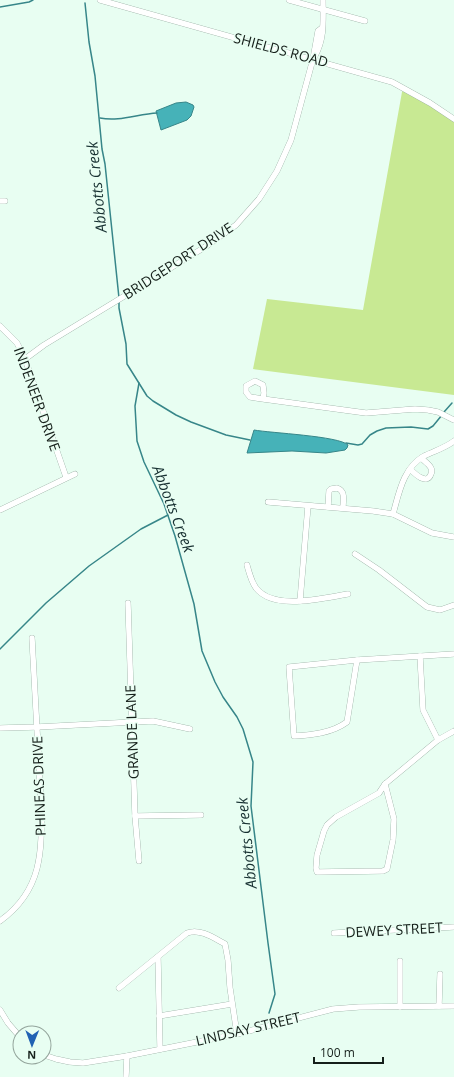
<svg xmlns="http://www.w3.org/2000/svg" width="454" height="1077" font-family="'Open Sans',sans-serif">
<rect width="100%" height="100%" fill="#e8fef2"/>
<path fill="#c8e993" d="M 405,88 L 454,119 L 454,395 L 253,369 L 267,299 L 363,310 L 402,92 Z"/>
<g fill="#46b2b8" stroke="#378689">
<path d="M 186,102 L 193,105 L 194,107 L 191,116 L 187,120 L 161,130 L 156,111 L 176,103 Z"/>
<path d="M 254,430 C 270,433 339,436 348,445 L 347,448 L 345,450 L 326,453 L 292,451 L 247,453 Z"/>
</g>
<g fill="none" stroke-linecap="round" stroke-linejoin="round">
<g stroke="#378689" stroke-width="1.5">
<path d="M 85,3 L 89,42 L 95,76 L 102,149 L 105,164 L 119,298"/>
<path d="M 0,7 L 29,2 L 33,0"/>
<path d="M 100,118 C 119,122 138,114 157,113"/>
<path d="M 119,301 L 119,308 L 126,344 L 127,364 L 147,396 L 153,401 L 176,415 L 191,422 L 226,435 L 250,440"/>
<path d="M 139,383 L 135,406 L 137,441 L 144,462 L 164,504 L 175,536 L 194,604 L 202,651 L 215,682 L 223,697 L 237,717 L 243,729 L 253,762 L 251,806 L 268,943 L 275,994 L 269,1013"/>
<path d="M 444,412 L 452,403"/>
<path d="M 346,443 L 358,445 L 362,444 L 370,435 L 377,431 L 386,428 L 411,427 L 428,429 L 433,426 L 442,415"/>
<path d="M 0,649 L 46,603 L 89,566 L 141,529 L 168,515"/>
</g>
<g stroke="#87a093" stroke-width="6">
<g id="minor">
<path d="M 100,0 L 392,82 L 430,103 L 454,119"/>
<path d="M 289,0 L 365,21"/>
<path d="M 315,56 C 325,38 323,20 323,0"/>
<path d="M 0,201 L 5,201"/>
<path d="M 0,326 L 17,343 L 25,359 L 66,477"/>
<path d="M 25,359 L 44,345 L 205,247 L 236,225 L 259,199 L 277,171 L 291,140 L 313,59 L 318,31 L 322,28"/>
<path d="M 263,399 L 264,393 L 263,385 L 255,381 L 246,386 L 246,392 L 250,397 L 263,399 L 366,413 L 415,409 L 428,410 L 438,412 L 454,420"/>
<path d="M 410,469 C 414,473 427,486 431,474 C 432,472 432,470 431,468 C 429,464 424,461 421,458"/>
<path d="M 268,502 L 373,511 L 393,514 L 432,533 L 454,537"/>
<path d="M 328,507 L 329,491 L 331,489 L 337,488 C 346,491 343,500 343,508"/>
<path d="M 0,510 L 75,474"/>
<path d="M 393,514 C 399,493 403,468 424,456 C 434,451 445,448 454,441"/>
<path d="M 355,554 L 379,570 L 427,607 L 440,610 L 454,605"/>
<path d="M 247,565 C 249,572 251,581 256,588 C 274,611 323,598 348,594"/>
<path d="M 300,601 L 308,506"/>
<path d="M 128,603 L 135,816 L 139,861"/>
<path d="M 420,656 L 423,710 L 438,740"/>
<path d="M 357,660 L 347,722 C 332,733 312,735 294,736 L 289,667 Z"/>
<path d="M 357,660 L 454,654"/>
<path d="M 0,728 L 37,727 L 153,721 L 190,729"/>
<path d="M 385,784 L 394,819 L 393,840 L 387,869 L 383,871 L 317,872 L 316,868 L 317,855 L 324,831 L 327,825 L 336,817 L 379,793 Z"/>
<path d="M 385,784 L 438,740 L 454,731"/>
<path d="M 135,816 L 201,815"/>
<path d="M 0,921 C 43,890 42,851 41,803 L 32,638"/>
<path d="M 334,933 L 454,927"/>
<path d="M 158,957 L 160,1049"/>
<path d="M 119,988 L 187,933 C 200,928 214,938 225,944 L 228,960 L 230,988 L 237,1034"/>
<path d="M 439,1006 L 440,974"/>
<path d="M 400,1007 L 400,961"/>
<path d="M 0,1010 L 8,1023 L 20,1037"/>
<path d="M 159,1016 L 232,1004"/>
<path d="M 44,1055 L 56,1059 L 70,1062 L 83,1063 L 127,1056 L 237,1034 L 333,1009 L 359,1007 L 454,1006"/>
<path d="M 126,1077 L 127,1056"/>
</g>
</g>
<use href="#minor" stroke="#fff" stroke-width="5.5"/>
</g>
<g text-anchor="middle" stroke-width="3" stroke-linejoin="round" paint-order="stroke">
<g font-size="14" fill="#151f1a" stroke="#e8fef2">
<text transform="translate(281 50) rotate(15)" y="5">SHIELDS ROAD</text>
<text transform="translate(178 261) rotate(-33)" y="5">BRIDGEPORT DRIVE</text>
<text transform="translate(37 399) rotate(70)" y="5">INDENEER DRIVE</text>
<text transform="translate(132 732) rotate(-92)" y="5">GRANDE LANE</text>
<text transform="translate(39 786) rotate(-92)" y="5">PHINEAS DRIVE</text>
<text transform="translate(394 930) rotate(-3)" y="5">DEWEY STREET</text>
<text transform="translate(248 1029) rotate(-13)" y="5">LINDSAY STREET</text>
</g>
<g font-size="15" font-style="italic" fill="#183132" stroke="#e8fef2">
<text transform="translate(97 187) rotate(-96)" y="5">Abbotts Creek</text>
<text transform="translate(173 509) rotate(69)" y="5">Abbotts Creek</text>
<text transform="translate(247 843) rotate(-96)" y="5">Abbotts Creek</text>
</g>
</g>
<g transform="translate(32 1045) rotate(181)"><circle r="19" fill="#e8fef2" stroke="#94a59c"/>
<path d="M0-3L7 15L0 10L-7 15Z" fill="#2162b3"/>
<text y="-6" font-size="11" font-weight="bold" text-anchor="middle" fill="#151f1a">N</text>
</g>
<path d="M314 1057v6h69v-6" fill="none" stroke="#151f1a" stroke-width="2"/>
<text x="320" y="1057" font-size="12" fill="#151f1a" stroke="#e8fef2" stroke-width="3" paint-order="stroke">100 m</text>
</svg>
